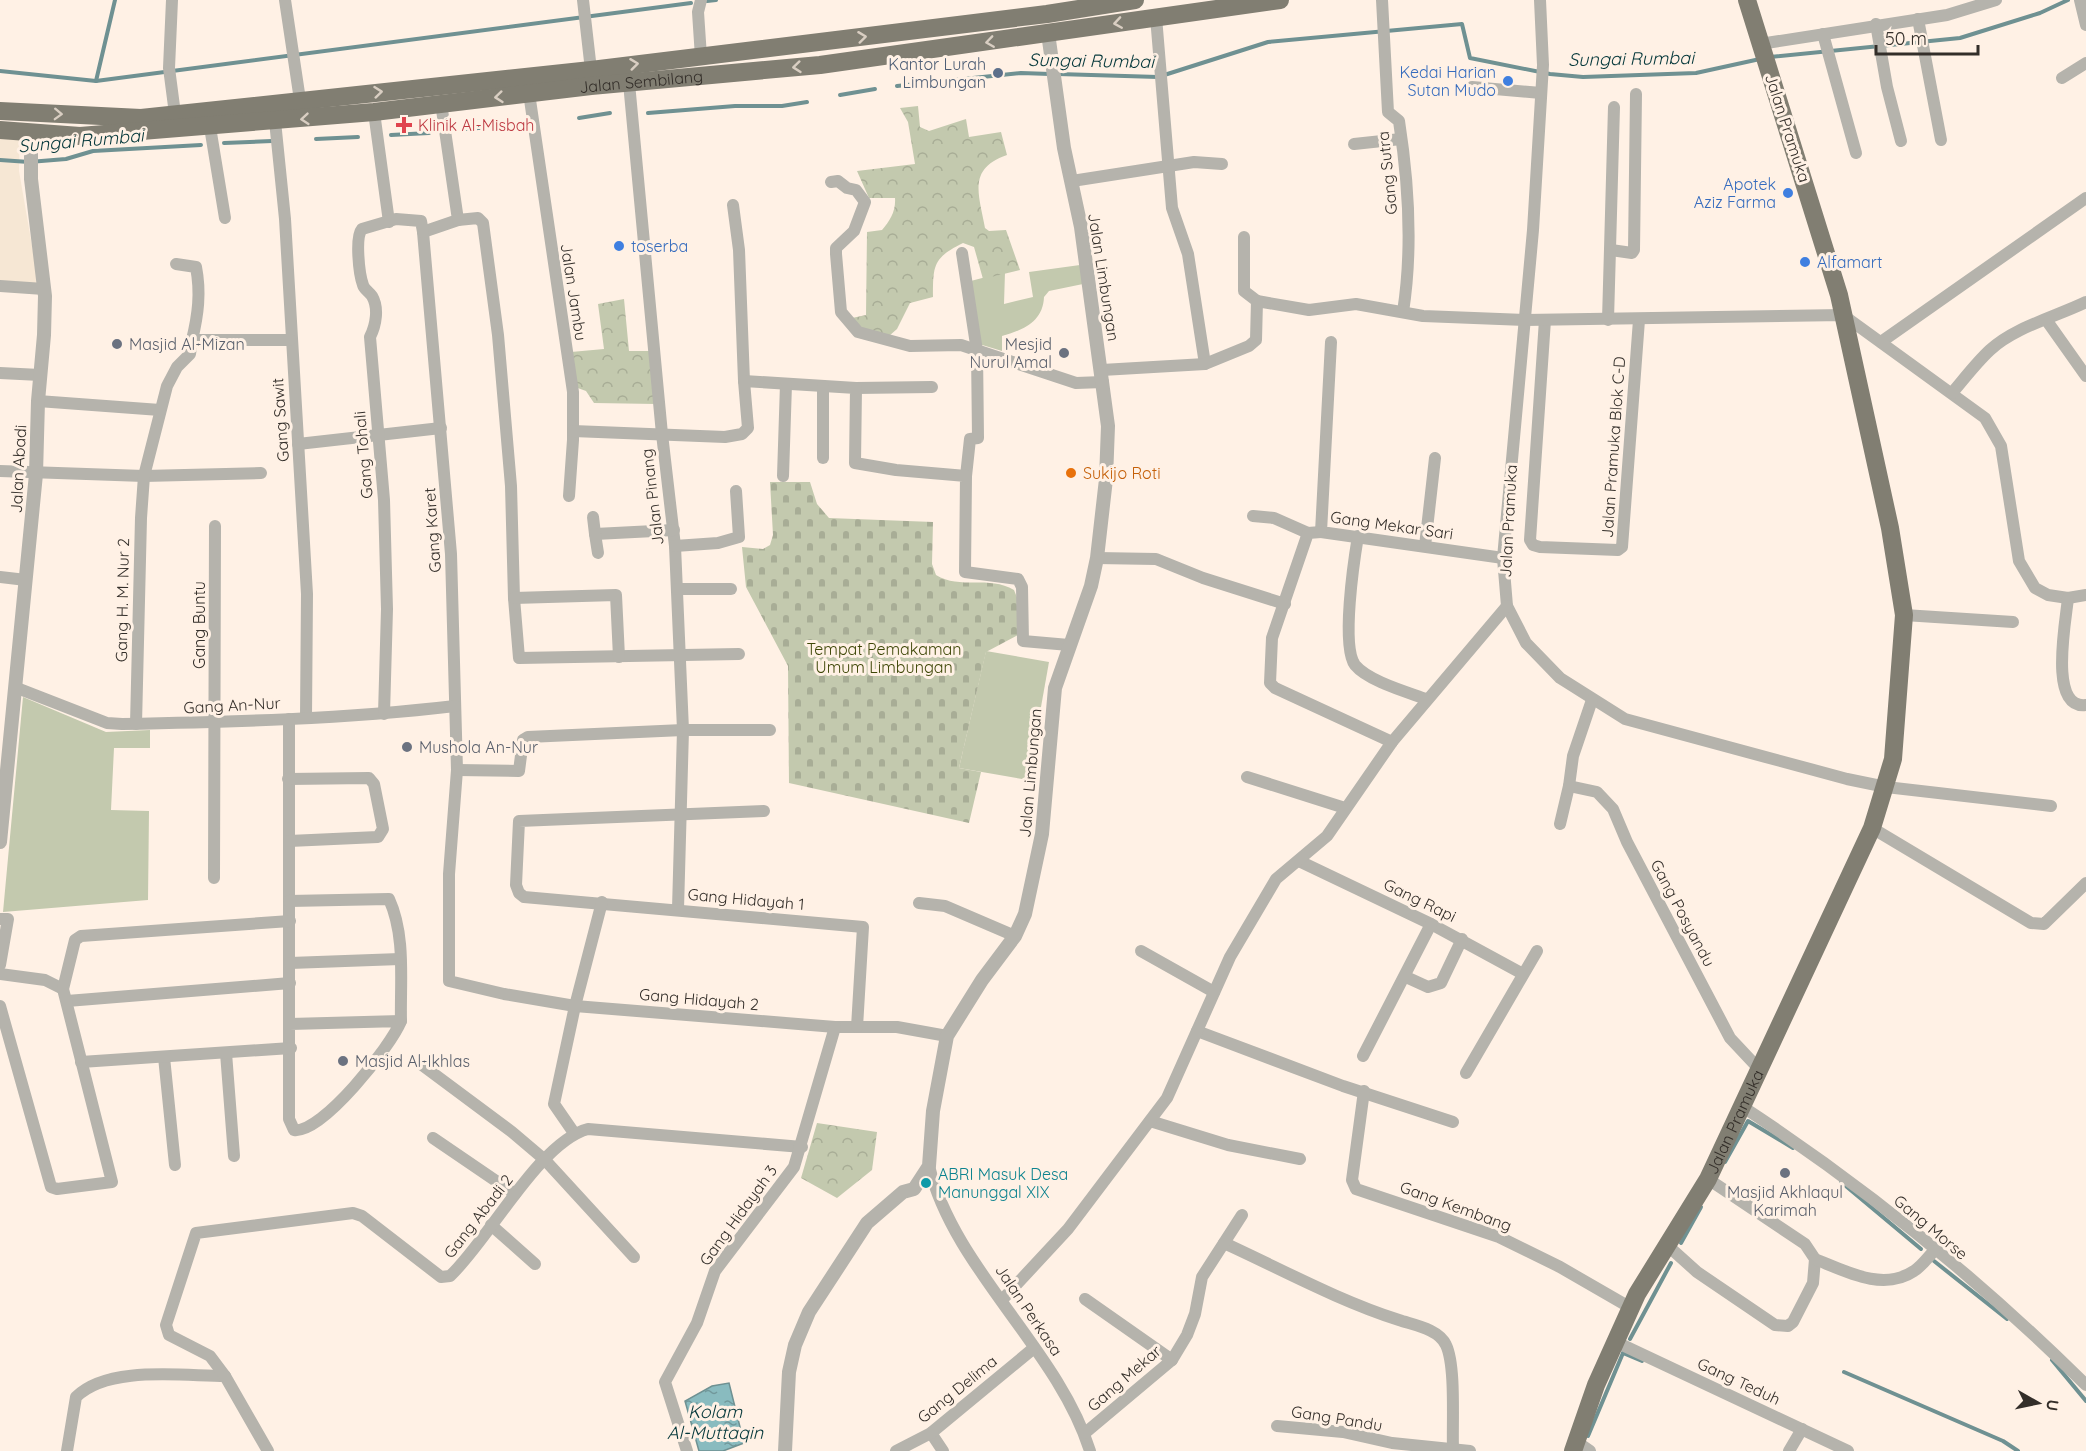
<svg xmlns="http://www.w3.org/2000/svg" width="2086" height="1451" font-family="Quicksand,sans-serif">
<defs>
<pattern id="forest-crowns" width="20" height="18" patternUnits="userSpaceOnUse" patternTransform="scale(1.5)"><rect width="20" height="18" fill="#c3c9ae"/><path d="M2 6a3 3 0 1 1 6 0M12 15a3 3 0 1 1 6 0" fill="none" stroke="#a8ad96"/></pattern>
<pattern id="cemetery-stones" width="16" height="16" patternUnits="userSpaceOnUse" patternTransform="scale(1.5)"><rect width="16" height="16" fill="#c3c9ae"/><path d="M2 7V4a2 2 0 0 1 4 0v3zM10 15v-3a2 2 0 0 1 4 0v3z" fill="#a8ad96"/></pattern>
<pattern id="water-ripples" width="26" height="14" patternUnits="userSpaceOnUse" patternTransform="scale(1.5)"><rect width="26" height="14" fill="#89bbbf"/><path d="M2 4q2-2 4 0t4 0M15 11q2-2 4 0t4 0" fill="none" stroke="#71989b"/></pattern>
</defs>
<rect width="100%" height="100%" fill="#fff1e5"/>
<path fill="#f6e7d4" d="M 0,124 L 20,126 L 19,171 L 39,286 L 0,284 Z"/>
<g fill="#c3c9ae">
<path d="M 1080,265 L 1083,284 L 1049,291 L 1044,297 C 1043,322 1023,330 1002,336 L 1002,351 L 979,344 L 967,282 L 1005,272 L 1004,304 L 1033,297 L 1029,272 Z"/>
<path d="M 986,651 L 1049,662 L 1028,780 L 959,768 Z"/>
<path d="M 23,697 L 106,732 L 150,730 L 150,748 L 114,748 L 111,810 L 149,811 L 148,900 L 3,912 Z"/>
</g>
<g fill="url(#forest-crowns)">
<path d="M 918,106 L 920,127 L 929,131 L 966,119 L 969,137 L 1001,132 L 1007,155 C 967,169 979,194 985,228 L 989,231 L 1006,230 L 1020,270 L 983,279 L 974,247 L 963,243 C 933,258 933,265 933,297 L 910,303 L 897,329 L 889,336 L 866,332 L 852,318 L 866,315 L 867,232 L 882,230 C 890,221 896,211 895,198 L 869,198 L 857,171 L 915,164 L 908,122 L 900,108 Z"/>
<path d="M 624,299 L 629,351 L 652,351 L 656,404 L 594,403 L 586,391 L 575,387 L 571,352 L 604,349 L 598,304 Z"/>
<path d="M 817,1123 L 877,1132 L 872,1170 L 837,1198 L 801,1178 Z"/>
</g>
<path fill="url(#cemetery-stones)" d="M 770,482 L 810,482 L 817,504 L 829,518 L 933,522 L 932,564 L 936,575 C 960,590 989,575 1014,590 L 1020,605 L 1020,634 L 986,652 L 959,768 L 981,772 L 969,823 L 789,783 L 788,666 L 746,587 L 742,547 L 763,549 L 770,545 L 773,535 Z"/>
<path fill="url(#water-ripples)" stroke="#6f9192" stroke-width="1.5" d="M 729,1383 L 744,1443 L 723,1451 L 699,1451 L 685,1401 L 712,1386 Z"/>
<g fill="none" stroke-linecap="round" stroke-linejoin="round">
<g stroke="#6f9192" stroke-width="4">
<path d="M 707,1 L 716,0"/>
<path d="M 1770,57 L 1960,38 L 2040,13 L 2068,0"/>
<path d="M 0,71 L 96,81 L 691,3"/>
<path d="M 1058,74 L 1158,77 L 1268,42 L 1462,24 L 1470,58 L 1550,74 L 1583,77 L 1696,73 L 1760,59"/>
<path d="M 96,81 L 115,0"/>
<path d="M 897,86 L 1021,73 L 1050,74"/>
<path d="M 840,95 L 875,89"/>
<path d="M 648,113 L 735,106 L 782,106 L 807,102"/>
<path d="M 579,118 L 610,113"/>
<path d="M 465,129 L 521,125"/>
<path d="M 391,135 L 429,133"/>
<path d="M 316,139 L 358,137"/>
<path d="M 224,143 L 272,141"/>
<path d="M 0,160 L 29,162 L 66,159 L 93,151 L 201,145"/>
<path d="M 1725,1162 L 1748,1121 L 1793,1148"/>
<path d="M 1841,1182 L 1921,1249"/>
<path d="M 1681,1243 L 1701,1207"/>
<path d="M 1934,1261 L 2007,1319"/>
<path d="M 1630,1339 L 1671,1263"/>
<path d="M 1623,1353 L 1642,1361"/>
<path d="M 2052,1360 L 2086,1401"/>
<path d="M 1844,1372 L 2003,1441 L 2018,1451"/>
<path d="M 1588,1436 L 1623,1353"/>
</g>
<g stroke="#b5b3ac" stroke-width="12">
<path d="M 172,0 L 169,68 L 175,114"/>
<path d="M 285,0 L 300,100"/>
<path d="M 583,0 L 591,70"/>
<path d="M 1382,0 L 1388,112 L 1399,121 C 1409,185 1413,248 1403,312"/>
<path d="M 1540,0 L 1543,65 L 1533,230 L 1503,558 L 1507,606 L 1526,643 L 1560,678 L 1625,719 L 1847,779 L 1886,787 L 2051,806"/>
<path d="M 2080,0 L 2086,25"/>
<path d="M 1156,17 L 1172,208 L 1188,254 L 1205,364"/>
<path d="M 1918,19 L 1941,140"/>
<path d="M 1876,24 L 1887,87 L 1901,141"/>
<path d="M 1823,34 L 1856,153"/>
<path d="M 1760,44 L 1947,15 L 1996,0"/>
<path d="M 701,57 L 698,12 L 701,0"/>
<path d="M 2062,78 L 2086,63"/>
<path d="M 629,83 L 662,434 L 675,546 L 683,730 L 678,909"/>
<path d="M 1472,87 L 1541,93"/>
<path d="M 529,93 L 573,392 L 573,440 L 569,496"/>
<path d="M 441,103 L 458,220 L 423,232 L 451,554 L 457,770 L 449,874 L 449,981 L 504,994 L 575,1006 L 835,1027 L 897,1027 L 947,1036"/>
<path d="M 374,112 L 389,222"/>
<path d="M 275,121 L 285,219 L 307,594 L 306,717"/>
<path d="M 210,127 L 225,218"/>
<path d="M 1354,144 L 1401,139"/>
<path d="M 1072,181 L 1194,162 L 1222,164"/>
<path d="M 831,182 L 838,181 L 847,188 L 856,190 L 865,202 L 854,231 L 836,248 L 836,254 L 841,312 L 858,332 L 910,346 L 961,345 L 1076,383 L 1103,382"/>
<path d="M 733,205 L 739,250 L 744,381"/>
<path d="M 458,220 L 478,218 L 483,223 L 498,335 L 511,486 L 514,598 L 519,658 L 739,654"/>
<path d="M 1244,237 L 1244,291 L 1257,301"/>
<path d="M 1611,250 L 1632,253 L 1634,250 L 1636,94"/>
<path d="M 962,253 L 977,351 L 978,438 L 970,439 L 966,476"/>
<path d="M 176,264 L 196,267 C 201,293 198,315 192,340"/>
<path d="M 0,286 L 44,289"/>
<path d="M 1545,320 L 1530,540 L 1533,545 L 1540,547 L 1618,550 L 1622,547 L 1639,320"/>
<path d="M 1608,320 L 1614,107"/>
<path d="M 2047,321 L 2086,376"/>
<path d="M 1331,342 L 1321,532 L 1503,558"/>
<path d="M 1881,342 L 2086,198"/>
<path d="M 1102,370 L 1205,364 L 1249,346 L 1256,340 L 1257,301 L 1309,310 L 1356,304 L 1423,316 L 1525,320 L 1843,315 L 1985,418 L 2001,446 L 2019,561 L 2035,588 L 2048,595 L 2068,598 L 2086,595"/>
<path d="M 0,373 L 40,375"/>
<path d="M 856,388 L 932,387"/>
<path d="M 1952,393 C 1964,379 1976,363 1990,350 C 2015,327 2055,317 2086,302"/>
<path d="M 38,401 L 160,410"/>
<path d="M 573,431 L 725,437 L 742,434 L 748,428 L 744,381 L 856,388 L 855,463 L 896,470 L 966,476 L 965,572 L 1018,579 L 1022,587 L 1023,641 L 1069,645"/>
<path d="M 298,444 L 441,428"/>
<path d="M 823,458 L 823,386"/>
<path d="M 0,471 L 144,476 L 261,473"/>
<path d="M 783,476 L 786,384"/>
<path d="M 1253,516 L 1274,518 L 1308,533"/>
<path d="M 593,517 L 595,534 L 674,530"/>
<path d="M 1321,532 L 1308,533 L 1272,638 L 1270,683 L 1275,688 L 1392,742"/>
<path d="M 595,534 L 598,553"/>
<path d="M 1358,536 C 1354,560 1341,646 1355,665 C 1368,681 1407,692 1426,699"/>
<path d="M 675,546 L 718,543 L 739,537 L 736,491"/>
<path d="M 1425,546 L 1435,458"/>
<path d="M 1097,558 L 1156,559 L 1203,578 L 1285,604"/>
<path d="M 0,577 L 26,580"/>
<path d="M 677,589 L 731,589"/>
<path d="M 514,598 L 616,595 L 619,657"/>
<path d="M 2068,598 C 2066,620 2048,710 2086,705"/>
<path d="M 1904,615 L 2013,622"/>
<path d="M 17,688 L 107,723 L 122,724 C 233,722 344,719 455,706"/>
<path d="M 384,714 L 387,609 L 384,500 L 370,337 C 376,325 379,308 372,296 C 369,292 364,289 363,285 C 359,274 355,237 362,229 L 396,219 L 421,221 L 423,232"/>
<path d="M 289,719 L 289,1119 L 294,1130 C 322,1134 391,1046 401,1021 L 290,1024"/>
<path d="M 136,724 L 141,518 L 144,476 L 167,386 L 177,367 L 190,354 L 192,340 L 290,340"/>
<path d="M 457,770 L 519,771 L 523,740 L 528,737 L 683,730 L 770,730"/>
<path d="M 1247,777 L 1345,808"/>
<path d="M 288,779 L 369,778 L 374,784 L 383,829 L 378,837 L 289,841"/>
<path d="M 1569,786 L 1597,792 L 1613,809 L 1627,842 L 1730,1038 L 1760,1070"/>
<path d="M 764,811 L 519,821 L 516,885 L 519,893 L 524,897 L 863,927 L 857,1027"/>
<path d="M 1560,824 L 1569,786 L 1573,756 L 1592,700"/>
<path d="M 1872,828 L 2031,923 L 2044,924 L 2086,883"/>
<path d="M 1299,861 L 1431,924 L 1523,974"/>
<path d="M 214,878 L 215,526"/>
<path d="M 289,901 L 389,899 C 406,936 400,982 401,1021"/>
<path d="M 919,903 L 945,906 L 1015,936"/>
<path d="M 0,919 L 8,919 L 0,965"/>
<path d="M 1141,951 L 1214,992"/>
<path d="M 290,963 L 400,959"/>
<path d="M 0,974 L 45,980 L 63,989"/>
<path d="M 1406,977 L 1428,987 L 1441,983 L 1462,939"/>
<path d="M 67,1001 L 290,983"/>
<path d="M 0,1006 L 51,1187 L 57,1189 L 112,1182 L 63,989 L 75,940 L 81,936 L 290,921"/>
<path d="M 1197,1031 L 1343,1086 L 1453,1122"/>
<path d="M 226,1053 L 234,1156"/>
<path d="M 1363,1056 L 1431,924"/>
<path d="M 164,1057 L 175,1165"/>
<path d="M 81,1062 L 291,1048"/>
<path d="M 418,1062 L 512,1132 L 545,1160 L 634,1257"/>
<path d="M 1466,1073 L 1537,951"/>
<path d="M 1364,1091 L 1352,1180 L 1356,1189 L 1499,1237 L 1560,1267 L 1631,1308"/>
<path d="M 1743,1107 C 1865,1187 1983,1283 2086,1385"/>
<path d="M 1150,1121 L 1228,1145 L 1300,1159"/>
<path d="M 574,1133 L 554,1104 L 575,1006 L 602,902"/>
<path d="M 433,1138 L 515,1194"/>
<path d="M 929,1166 C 954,1269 1058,1349 1090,1451"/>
<path d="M 491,1225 L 535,1264"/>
<path d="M 1224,1243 C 1281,1269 1339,1301 1399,1320 C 1414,1325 1439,1329 1446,1345 C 1456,1366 1452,1424 1453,1449"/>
<path d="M 1667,1245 L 1697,1272 L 1775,1325 L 1788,1326 L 1793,1322 L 1813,1283 L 1815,1259 L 1805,1244 L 1708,1179"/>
<path d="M 1815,1259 C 1845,1271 1883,1292 1914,1271 C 1922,1266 1928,1257 1934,1251"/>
<path d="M 1085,1299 L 1172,1360"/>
<path d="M 1002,1300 L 1068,1229 L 1167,1098 L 1230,957 L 1276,879 L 1327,836 L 1392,742 L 1507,606"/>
<path d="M 1616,1342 L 1848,1451"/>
<path d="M 1277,1426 L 1343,1432 L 1392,1443 L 1470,1451"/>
<path d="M 931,1433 L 943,1451"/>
<path d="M 1085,1433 L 1172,1360 L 1187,1335 L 1195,1314 L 1202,1277 L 1242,1215"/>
<path d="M 1577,1442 L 1590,1451"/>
<path d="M 67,1451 L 76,1397 C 108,1365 183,1376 225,1376"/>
<path d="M 268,1451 L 225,1376 L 210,1356 L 169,1335 L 166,1325 L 196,1233 L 353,1213 L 362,1216 L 441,1277 L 450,1276 C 488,1241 539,1142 588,1129 L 802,1147"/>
<path d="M 687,1451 L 665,1382 L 697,1323 L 715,1271 L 794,1167 L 835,1027"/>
<path d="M 896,1451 L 931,1433 L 1034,1348"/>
<path d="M 1789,1451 L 1802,1429"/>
</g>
<g stroke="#b5b3ac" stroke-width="14">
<path d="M 0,842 L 36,474 L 38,401 L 44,335 L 45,296 L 31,179 L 31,134"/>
<path d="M 785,1451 L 789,1372 L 795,1345 L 809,1312 L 867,1223 L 903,1192 L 914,1189 L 929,1166 L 933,1111 L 947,1036 L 982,980 L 1015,936 L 1025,914 L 1042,834 L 1055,688 L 1091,586 L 1097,558 L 1106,479 L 1108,426 L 1081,227 L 1064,148 L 1048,33"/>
</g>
<g stroke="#817e72" stroke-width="18">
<path d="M 0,111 L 141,118 L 591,70 L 1047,14 L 1135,0"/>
<path id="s1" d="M 0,130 L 80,136 L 374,112 L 591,86 L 820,65 L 1280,0"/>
<path id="s2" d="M 1573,1451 L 1596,1385 L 1637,1294 L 1708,1179 L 1872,828 L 1893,759 L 1904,615 L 1890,528 L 1839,295 L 1747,0"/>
</g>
</g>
<defs><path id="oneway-chevron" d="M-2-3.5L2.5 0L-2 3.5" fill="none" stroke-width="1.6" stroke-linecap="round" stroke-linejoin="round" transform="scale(1.5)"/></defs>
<g stroke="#d9cec2">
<use href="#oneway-chevron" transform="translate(1118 23) rotate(171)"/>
<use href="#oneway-chevron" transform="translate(862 37) rotate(-7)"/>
<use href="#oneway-chevron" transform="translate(990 42) rotate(172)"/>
<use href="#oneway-chevron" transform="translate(634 64) rotate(-7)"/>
<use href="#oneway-chevron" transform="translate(797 67) rotate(174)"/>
<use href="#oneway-chevron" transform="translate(378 92) rotate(-6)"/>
<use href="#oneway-chevron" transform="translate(499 97) rotate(174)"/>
<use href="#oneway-chevron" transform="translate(58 114) rotate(2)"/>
<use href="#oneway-chevron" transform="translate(305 119) rotate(175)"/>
</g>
<circle fill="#5c6f8a" stroke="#fff1e5" stroke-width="2" cx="998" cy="73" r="6"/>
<g fill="#3f7fe0" stroke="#fff1e5" stroke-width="2">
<circle cx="1508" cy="81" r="6"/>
<circle cx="1788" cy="193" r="6"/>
<circle cx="619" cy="246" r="6"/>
<circle cx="1805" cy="262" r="6"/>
</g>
<path fill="#e0444e" stroke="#fff1e5" stroke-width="2" d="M401 116h6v6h6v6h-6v6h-6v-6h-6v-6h6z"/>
<g fill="#6b7280" stroke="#fff1e5" stroke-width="2">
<circle cx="117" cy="344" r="6"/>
<circle cx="1064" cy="353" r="6"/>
<circle cx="407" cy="747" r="6"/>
<circle cx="343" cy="1061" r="6"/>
<circle cx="1785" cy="1173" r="6"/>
</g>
<circle fill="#e8710a" stroke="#fff1e5" stroke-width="2" cx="1071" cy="473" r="6"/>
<circle fill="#0f9aa8" stroke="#fff1e5" stroke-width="2" cx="926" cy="1183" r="6"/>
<g text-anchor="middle" stroke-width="6" stroke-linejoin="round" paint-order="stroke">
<g font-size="16" fill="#4e5e75" stroke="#fff1e5" text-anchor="end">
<text x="986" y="70">Kantor Lurah<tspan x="986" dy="18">Limbungan</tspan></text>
</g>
<g font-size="16" fill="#366cbe" stroke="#fff1e5" text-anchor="end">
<text x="1496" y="78">Kedai Harian<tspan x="1496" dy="18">Sutan Mudo</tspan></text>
<text x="1776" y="190">Apotek<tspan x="1776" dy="18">Aziz Farma</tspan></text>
<text x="631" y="252" text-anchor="start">toserba</text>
<text x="1817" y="268" text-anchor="start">Alfamart</text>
</g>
<g font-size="16" fill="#332e29" stroke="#fff1e5">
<text dy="6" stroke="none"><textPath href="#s1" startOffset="644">Jalan Sembilang</textPath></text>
<text transform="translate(1788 128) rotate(72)" y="6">Jalan Pramuka</text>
<text transform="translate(1387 173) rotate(-96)" y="6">Gang Sutra</text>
<text transform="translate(1104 277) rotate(81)" y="6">Jalan Limbungan</text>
<text transform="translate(574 292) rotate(81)" y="6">Jalan Jambu</text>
<text transform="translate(280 420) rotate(-94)" y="6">Gang Sawit</text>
<text transform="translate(1613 447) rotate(-86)" y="6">Jalan Pramuka Blok C-D</text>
<text transform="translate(363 455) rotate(-95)" y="6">Gang Tohali</text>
<text transform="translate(18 469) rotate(-87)" y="6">Jalan Abadi</text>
<text transform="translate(652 497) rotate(-97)" y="6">Jalan Pinang</text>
<text transform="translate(1508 521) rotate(-87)" y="6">Jalan Pramuka</text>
<text transform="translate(1392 525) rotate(8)" y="6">Gang Mekar Sari</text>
<text transform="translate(432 530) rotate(-94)" y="6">Gang Karet</text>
<text transform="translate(122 600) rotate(-89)" y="6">Gang H. M. Nur 2</text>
<text transform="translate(199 625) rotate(-90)" y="6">Gang Buntu</text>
<text transform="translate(232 705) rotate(-3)" y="6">Gang An-Nur</text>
<text transform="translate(1030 773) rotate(-85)" y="6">Jalan Limbungan</text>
<text transform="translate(746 899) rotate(5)" y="6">Gang Hidayah 1</text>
<text transform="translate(1420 900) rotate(26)" y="6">Gang Rapi</text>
<text transform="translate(1683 913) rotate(62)" y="6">Gang Posyandu</text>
<text transform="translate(699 999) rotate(5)" y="6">Gang Hidayah 2</text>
<text dy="6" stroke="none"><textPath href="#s2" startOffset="368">Jalan Pramuka</textPath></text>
<text transform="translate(1456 1206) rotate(20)" y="6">Gang Kembang</text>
<text transform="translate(738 1215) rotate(-54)" y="6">Gang Hidayah 3</text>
<text transform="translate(478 1216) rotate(-52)" y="6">Gang Abadi 2</text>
<text transform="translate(1931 1227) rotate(40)" y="6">Gang Morse</text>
<text transform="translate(1029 1310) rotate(56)" y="6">Jalan Perkasa</text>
<text transform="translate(1124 1378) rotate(-41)" y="6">Gang Mekar</text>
<text transform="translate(1739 1381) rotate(25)" y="6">Gang Teduh</text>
<text transform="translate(957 1389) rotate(-39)" y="6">Gang Delima</text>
<text transform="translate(1337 1418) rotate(9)" y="6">Gang Pandu</text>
</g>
<g font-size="16" fill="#be3a42" stroke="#fff1e5" text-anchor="start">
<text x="418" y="131">Klinik Al-Misbah</text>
</g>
<g font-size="16" fill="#5b616d" stroke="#fff1e5" text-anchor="start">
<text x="129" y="350">Masjid Al-Mizan</text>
<text x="1052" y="350" text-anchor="end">Mesjid<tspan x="1052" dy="18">Nurul Amal</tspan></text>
<text x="419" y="753">Mushola An-Nur</text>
<text x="355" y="1067">Masjid Al-Ikhlas</text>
<text x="1785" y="1198" text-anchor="middle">Masjid Akhlaqul<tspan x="1785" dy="18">Karimah</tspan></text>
</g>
<g font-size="16" fill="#c56008" stroke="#fff1e5" text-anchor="start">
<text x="1083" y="479">Sukijo Roti</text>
</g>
<g font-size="16" fill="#3e4707" stroke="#fff1e5">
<text x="884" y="655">Tempat Pemakaman<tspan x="884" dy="18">Umum Limbungan</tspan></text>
</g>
<g font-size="16" fill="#0d838f" stroke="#fff1e5" text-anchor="start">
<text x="938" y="1180">ABRI Masuk Desa<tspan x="938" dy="18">Manunggal XIX</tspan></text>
</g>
<g font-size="18" font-style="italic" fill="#04373a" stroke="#fff1e5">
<text transform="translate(1631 59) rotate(-1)" y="6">Sungai Rumbai</text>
<text transform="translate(1091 61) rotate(1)" y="6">Sungai Rumbai</text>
<text transform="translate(81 141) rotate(-5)" y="6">Sungai Rumbai</text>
<text x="715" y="1418">Kolam<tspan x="715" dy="21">Al-Muttaqin</tspan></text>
</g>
</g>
<g transform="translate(2038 1403) rotate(99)" stroke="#fff1e5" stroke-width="4.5" paint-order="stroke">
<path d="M0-4.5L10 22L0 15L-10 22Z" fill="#332e29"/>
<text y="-9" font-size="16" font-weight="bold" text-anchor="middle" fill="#332e29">U</text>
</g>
<path d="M1876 45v9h102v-9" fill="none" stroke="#332e29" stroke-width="3"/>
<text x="1885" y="45" font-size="18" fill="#332e29" stroke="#fff1e5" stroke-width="4.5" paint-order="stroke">50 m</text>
</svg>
